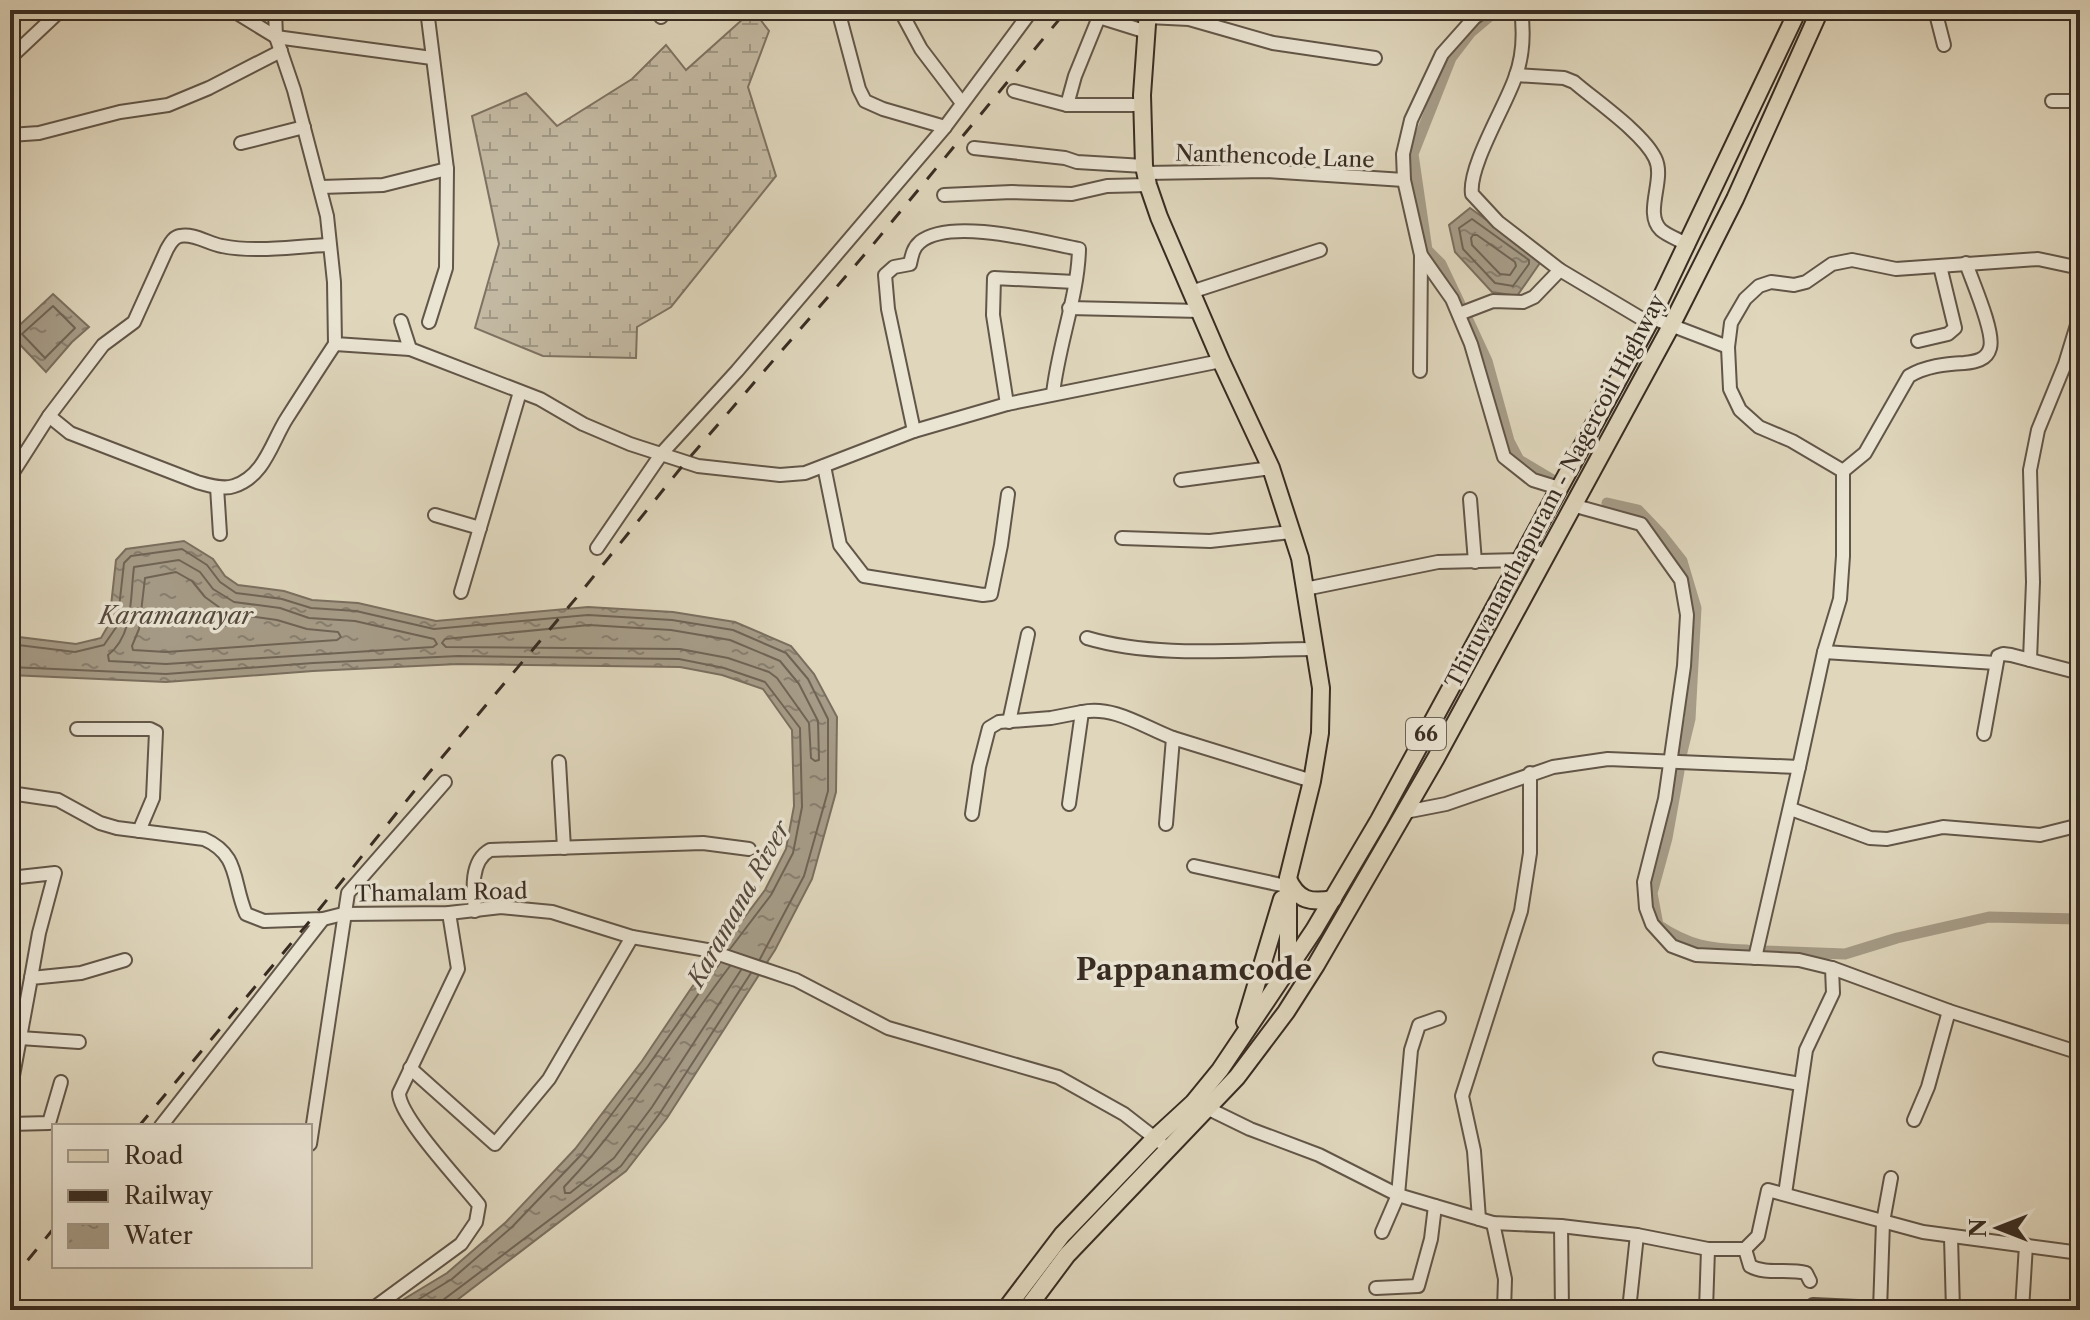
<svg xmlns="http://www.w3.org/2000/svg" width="2090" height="1320" font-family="'Libre Caslon Text',serif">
<defs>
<pattern id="wetland-marsh" width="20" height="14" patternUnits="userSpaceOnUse" patternTransform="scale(2)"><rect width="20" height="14" fill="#c3b9a2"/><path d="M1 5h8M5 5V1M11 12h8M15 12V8" fill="none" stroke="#9f9784"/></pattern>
<pattern id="water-ripples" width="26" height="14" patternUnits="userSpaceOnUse" patternTransform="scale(2)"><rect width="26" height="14" fill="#a69c88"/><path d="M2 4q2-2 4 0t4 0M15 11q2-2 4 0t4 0" fill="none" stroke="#887f6f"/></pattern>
</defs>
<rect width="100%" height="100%" fill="#dfd6bc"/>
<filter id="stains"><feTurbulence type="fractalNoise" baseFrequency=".0025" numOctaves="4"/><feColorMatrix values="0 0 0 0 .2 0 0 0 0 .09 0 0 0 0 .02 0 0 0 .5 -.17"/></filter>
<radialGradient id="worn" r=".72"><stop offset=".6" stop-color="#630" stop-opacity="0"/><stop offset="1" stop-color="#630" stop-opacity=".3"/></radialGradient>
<path fill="url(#wetland-marsh)" stroke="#7e7262" stroke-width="2" d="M 753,10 L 769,31 L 748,87 L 776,176 L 671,307 L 637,327 L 636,358 L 543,356 L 475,328 L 499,244 L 472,116 L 526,93 L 557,126 L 632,79 L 666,45 L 686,70 Z"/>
<g fill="url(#water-ripples)" stroke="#7a6f5f" stroke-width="2">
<path d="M 1470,208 L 1542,260 L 1517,296 L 1492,292 L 1455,252 L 1449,225 Z"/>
<path d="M 53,294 L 89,327 L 72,342 L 46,372 L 10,334 Z"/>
<path d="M 184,541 L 213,559 L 225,576 L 238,585 L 284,591 L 312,600 L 358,603 L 436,621 L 588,607 L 673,612 L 735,622 L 791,646 L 814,674 L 837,717 L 836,792 L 812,879 L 775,950 L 667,1118 L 626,1171 L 444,1310 L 386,1310 L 447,1273 L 506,1222 L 575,1149 L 642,1061 L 692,987 L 765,890 L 786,849 L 794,806 L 792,730 L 763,689 L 722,675 L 680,667 L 458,664 L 313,671 L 166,682 L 10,675 L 10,636 L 76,644 L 101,638 L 109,624 L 116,560 L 126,549 Z"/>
</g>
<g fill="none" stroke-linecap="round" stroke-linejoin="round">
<g stroke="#6f6455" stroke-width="2">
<path d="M 1472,219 L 1529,260 L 1529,264 L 1513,286 L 1495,283 L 1463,249 L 1459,228 Z"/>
<path d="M 1473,235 L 1477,235 L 1515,262 L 1516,266 L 1510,275 L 1500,274 L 1472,245 L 1471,238 Z"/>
<path d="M 53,306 L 75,328 L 45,358 L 22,334 Z"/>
<path d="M 179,560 L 200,572 L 213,589 L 234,602 L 280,608 L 309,618 L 355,621 L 434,639 L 437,644 L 433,647 L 166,664 L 109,661 L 108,655 C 134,635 130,597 134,567 Z"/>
<path d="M 176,572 L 192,581 L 205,597 L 227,613 L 277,620 L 307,629 L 338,632 L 341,637 L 337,640 L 166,652 L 133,650 L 132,646 L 139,629 L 145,578 Z"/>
<path d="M 589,625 L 671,630 L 730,640 L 780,661 L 799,684 L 818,721 L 819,760 L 815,761 L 811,758 L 809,723 L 777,678 L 769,672 L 728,658 L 680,649 L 446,647 L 442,643 L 445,639 Z"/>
<path d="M 10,644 L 75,652 L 104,645 L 117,626 L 124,563 L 131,556 L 182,549 L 207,565 L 220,582 L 236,593 L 282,599 L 311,608 L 356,611 L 434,629 L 588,615 L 672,620 L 733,630 L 786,653 L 808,679 L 828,719 L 828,791 L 804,876 L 760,959"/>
<path d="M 10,667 L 166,674 L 313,663 L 458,656 L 679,659 L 724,668 L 765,682 L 800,728 L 802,807 L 793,853 L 771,895 L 730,949"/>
<path d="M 730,966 C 674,1039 628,1120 564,1187 L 565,1193 L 570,1193 L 614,1158 L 652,1107 L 741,970"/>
<path d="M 401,1310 L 452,1279 L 512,1227 L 581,1155 L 648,1066 L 720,963"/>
<path d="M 440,1310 L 443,1300 L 621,1166 L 660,1113 L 751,973"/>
</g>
<g stroke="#a69c88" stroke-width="11">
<path d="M 1460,304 L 1441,264 L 1427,250 L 1413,154 L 1451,58 L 1471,32 L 1497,10"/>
<path d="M 1468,320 L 1487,361 L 1509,441 L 1519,460 L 1556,482"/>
<path d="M 1607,503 L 1638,510 L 1660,533 L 1682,561 L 1696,608 L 1690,719 L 1681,756"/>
<path d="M 1679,771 L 1667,838 L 1652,893 L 1658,925 C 1689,946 1710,949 1747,950"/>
<path d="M 1764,951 L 1845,954 L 1897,938 L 1989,917 L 2080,919"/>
</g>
<g stroke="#625648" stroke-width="16">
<g id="minor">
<path d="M 232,10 L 276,37 L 432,58"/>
<path d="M 275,10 L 276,37 L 294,90 L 327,216 L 334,282 L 335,344 L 410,349 L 540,399 L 583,424 L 630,444 L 698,466 L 780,475 L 805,473 L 914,431 L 1007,404 L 1221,361"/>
<path d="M 427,10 L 447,169 L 446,268 L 429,322"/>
<path d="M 838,10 L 859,89 L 865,101 L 883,109 L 945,127"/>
<path d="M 900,10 L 921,49 L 962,103"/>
<path d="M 1485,10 L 1474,18 L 1442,54 L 1411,120 L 1403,154 L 1404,180 L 1421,255 L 1452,299 L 1471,344 L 1504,457 L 1533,480 L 1559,488"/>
<path d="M 1521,10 C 1524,32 1523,57 1515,78 C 1505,107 1468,167 1472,194 L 1498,222 L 1560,270 L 1649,323"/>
<path d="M 1935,10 L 1944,45"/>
<path d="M 661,17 L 663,10"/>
<path d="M 1148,17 L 1189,19 L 1273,43 L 1375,58"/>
<path d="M 10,58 L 61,10"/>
<path d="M 1516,75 L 1564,78 L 1574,82 C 1596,101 1643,133 1655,158 C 1666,179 1643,213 1661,230 C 1668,236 1680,240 1688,245"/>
<path d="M 1014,91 L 1067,105 L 1134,105"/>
<path d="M 2052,101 L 2080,101"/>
<path d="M 1067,105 L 1075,76 L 1099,17 L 1147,32"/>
<path d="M 10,135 L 39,133 L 120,112 L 168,105 L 209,88 L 281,51"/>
<path d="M 241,143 L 304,127"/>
<path d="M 974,148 L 1065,158 L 1077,162 L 1144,166"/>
<path d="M 1145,173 L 1267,171 L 1404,180"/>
<path d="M 321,187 L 383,185 L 447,169"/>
<path d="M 944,195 L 1012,192 L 1072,194 L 1107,186 L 1148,185"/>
<path d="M 329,245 C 295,246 256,253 222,246 C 209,244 194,233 180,236 C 173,237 170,244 167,249 L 134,322 L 103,345 L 49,416 L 70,433 L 197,482 C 208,485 223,490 234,486 C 265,476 272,441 287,418 C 303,393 319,368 335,344"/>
<path d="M 1191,292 L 1320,250"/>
<path d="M 1069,308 L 1200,311"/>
<path d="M 1459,314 L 1493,301 L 1523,302 L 1534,297 L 1560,270"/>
<path d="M 1652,318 L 1728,347 L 1731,323 L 1745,299 L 1759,286 L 1771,282 L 1794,285 L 1806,282 L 1832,264 L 1852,260 L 1896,269 L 2038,259 L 2080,268"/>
<path d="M 401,321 L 410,349"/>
<path d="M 1918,341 L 1948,334 L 1955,328 L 1940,266"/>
<path d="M 1728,347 L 1730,389 L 1740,410 L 1759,427 L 1792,441 L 1843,471 L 1865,453 L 1909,376 C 1926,366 1945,364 1964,363 C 1975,362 1987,360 1990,348 C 1995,332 1972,281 1966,263"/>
<path d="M 1420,371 L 1421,255"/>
<path d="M 1007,404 L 993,315 L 994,278 L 1075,282"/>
<path d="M 914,431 L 888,309 L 885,275 L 894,267 L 910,264 C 912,255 913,248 920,242 C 951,217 1042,242 1079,249 C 1078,296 1058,346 1053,394"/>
<path d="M 824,466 L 840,545 L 864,576 L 983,595 L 991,594 L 1001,545 L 1008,494"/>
<path d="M 10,477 L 49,416"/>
<path d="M 1181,480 L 1271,468"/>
<path d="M 217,487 L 220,534"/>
<path d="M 1470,499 L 1475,562"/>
<path d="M 1572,505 L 1641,524 L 1681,580 L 1687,615 L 1684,666 L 1665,799 L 1644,882 L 1646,908 L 1652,924 L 1672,946 L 1696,955 L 1799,960 L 1832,968 L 1833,993 L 1806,1050 L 1785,1194"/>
<path d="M 435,515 L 480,528"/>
<path d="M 1122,538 L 1210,541 L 1291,532"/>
<path d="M 597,548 L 662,453 L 737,371 L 945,127 L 1032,10"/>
<path d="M 1305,589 L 1438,562 L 1520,560"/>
<path d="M 461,592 L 520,392"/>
<path d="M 1087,638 C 1158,659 1241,649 1315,649"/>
<path d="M 1824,652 L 1996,663"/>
<path d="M 2030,660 L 2033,582 L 2030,470 L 2038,430 L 2065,364 L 2080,315"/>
<path d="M 1009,722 L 1028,634"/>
<path d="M 77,729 L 150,729 L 156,732 L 153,798 L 139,831"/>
<path d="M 1984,734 L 1998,656 L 2003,654 L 2011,655 L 2080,673"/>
<path d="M 559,762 L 564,848"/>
<path d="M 10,793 L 58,800 L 100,823 L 117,828 L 204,839 C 240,855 232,881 246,914 L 264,921 L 323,919 L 343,914 L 449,913 L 501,907 L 552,912 L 632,937 L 707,950 L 796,980 L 888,1028 L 1058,1077 L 1124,1114 L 1160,1142"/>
<path d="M 1069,804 L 1082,712 C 1113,705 1144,727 1173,738"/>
<path d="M 1791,809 L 1870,838 L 1887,839 L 1943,827 L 2040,835 L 2080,825"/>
<path d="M 1405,812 L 1446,804 L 1553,767 L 1608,759 L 1799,767 L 1824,652 L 1840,599 L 1843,556 L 1843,471"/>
<path d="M 972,814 L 979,767 L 989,728 L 999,722 L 1051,718 L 1082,712"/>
<path d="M 1166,824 L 1173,738 L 1312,781"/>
<path d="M 1194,866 L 1286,886"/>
<path d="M 10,878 L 55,873 L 39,933 L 31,978"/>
<path d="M 475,911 C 473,890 470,861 490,850 L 703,843 L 749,849"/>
<path d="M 1755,958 L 1799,767"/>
<path d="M 1832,968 L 1949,1011 L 2080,1053"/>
<path d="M 20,1038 L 79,1042"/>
<path d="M 1660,1059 L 1800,1084"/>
<path d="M 410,1068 L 495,1144 L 549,1079 L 632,937"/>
<path d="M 10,1092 L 31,978 L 81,973 L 125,960"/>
<path d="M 1209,1109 L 1250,1129 L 1319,1155 L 1398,1195 L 1493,1223 L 1561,1226 L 1637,1235 L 1708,1249 L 1745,1249 L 1758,1236 L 1768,1190 L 1923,1232 L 2080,1253"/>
<path d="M 1914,1120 L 1928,1087 L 1949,1011"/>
<path d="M 10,1124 L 49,1123 L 61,1082"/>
<path d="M 161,1126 L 323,919"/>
<path d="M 310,1144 L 348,893 L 445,782"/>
<path d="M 1479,1219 L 1474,1151 L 1462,1096 L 1521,911 L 1530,853 L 1530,773"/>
<path d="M 1493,1223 L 1505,1279 L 1504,1310"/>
<path d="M 1561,1226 L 1562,1310"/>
<path d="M 1382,1232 L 1398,1195 L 1411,1050 L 1419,1025 L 1439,1018"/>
<path d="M 1951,1237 L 1953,1310"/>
<path d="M 1745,1249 L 1750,1266 C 1766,1275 1788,1268 1806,1273 L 1810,1281"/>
<path d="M 1376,1288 L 1418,1286 L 1431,1239 L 1435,1206"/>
<path d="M 1813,1305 L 1880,1308"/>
<path d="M 371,1310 L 461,1244 L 476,1222 L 479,1205 C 462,1183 399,1117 399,1093 L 458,969 L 449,913"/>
<path d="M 1629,1310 L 1637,1235"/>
<path d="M 1706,1310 L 1708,1249"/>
<path d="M 1880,1310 L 1883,1222 L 1891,1178"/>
<path d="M 2022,1310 L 2026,1245"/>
</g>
</g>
<g stroke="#382c22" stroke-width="20">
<g id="major">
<path d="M 1148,10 L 1142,95 L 1144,166 L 1148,185 L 1159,217 L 1221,361 L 1271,468 L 1300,558 L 1321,688 L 1320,733 L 1312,781 L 1288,878 L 1288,959 L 1295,969"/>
<path d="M 1288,879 C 1298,901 1311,903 1333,899"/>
<path d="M 1245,1022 L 1282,899"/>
<path d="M 1005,1310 L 1062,1235 L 1155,1138 L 1193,1103 L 1220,1070 L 1314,930 L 1379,820 L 1649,323 L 1798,10"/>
<path d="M 1026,1310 L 1067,1255 L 1237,1077 L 1286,1012 L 1316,965 L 1436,758 L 1671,326 L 1735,199 L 1820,10"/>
</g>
</g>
<use href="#minor" stroke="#eae4d3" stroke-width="12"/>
<use href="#major" stroke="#dfd6bc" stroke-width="16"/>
<g stroke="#382c22" stroke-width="3" stroke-dasharray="14 14" stroke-linecap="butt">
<path d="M 139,1126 L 309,922 L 428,774 L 577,597 L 684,464 L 871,247 L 1067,10"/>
<path d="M 10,1282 L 54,1228"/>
</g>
</g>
<g text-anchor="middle" stroke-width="7" stroke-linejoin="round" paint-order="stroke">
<rect fill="#eae4d3" stroke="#6d6357" stroke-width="2" x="1406" y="718" width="40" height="32" rx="6"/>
<g font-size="20" font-weight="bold" fill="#382c22">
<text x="1426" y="741">66</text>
</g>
<g font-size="22" fill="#382c22" stroke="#eae4d3">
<text transform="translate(1275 156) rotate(2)" y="8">Nanthencode Lane</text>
<text transform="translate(1555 491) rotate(-62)" y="8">Thiruvananthapuram - Nagercoil Highway</text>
<text transform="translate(441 892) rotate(-1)" y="8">Thamalam Road</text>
</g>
<g font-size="24" font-style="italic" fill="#54483c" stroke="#eae4d3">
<text x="176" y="624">Karamanayar</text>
<text transform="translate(739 904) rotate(-61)" y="8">Karamana River</text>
</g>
<g font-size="30" font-weight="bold" fill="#382c22" stroke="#eae4d3">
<text x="1194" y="980">Pappanamcode</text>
</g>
</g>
<rect width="2090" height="1320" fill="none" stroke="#dfd6bc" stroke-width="40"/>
<rect x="12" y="12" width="2066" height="1296" fill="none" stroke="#382c22" stroke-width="4"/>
<rect x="20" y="20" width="2050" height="1280" fill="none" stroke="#382c22" stroke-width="2"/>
<rect x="52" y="1124" width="260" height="144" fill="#eae4d3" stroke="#a39a8c" stroke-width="2"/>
<rect x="68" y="1150" width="40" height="12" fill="#dfd6bc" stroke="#a39a8c" stroke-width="2"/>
<text x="124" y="1164" font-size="24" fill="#382c22">Road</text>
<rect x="68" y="1190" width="40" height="12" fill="#382c22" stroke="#a39a8c" stroke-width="2"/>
<text x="124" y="1204" font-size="24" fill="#382c22">Railway</text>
<rect x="68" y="1224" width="40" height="24" fill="url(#water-ripples)" stroke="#a39a8c" stroke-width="2"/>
<text x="124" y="1244" font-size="24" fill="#382c22">Water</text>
<g transform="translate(1998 1228) rotate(270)" stroke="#eae4d3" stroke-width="6" paint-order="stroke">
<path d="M0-6L14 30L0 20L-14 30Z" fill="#382c22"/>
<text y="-12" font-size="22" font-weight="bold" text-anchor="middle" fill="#382c22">N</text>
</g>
<rect width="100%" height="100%" filter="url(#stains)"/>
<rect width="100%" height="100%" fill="url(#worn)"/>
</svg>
